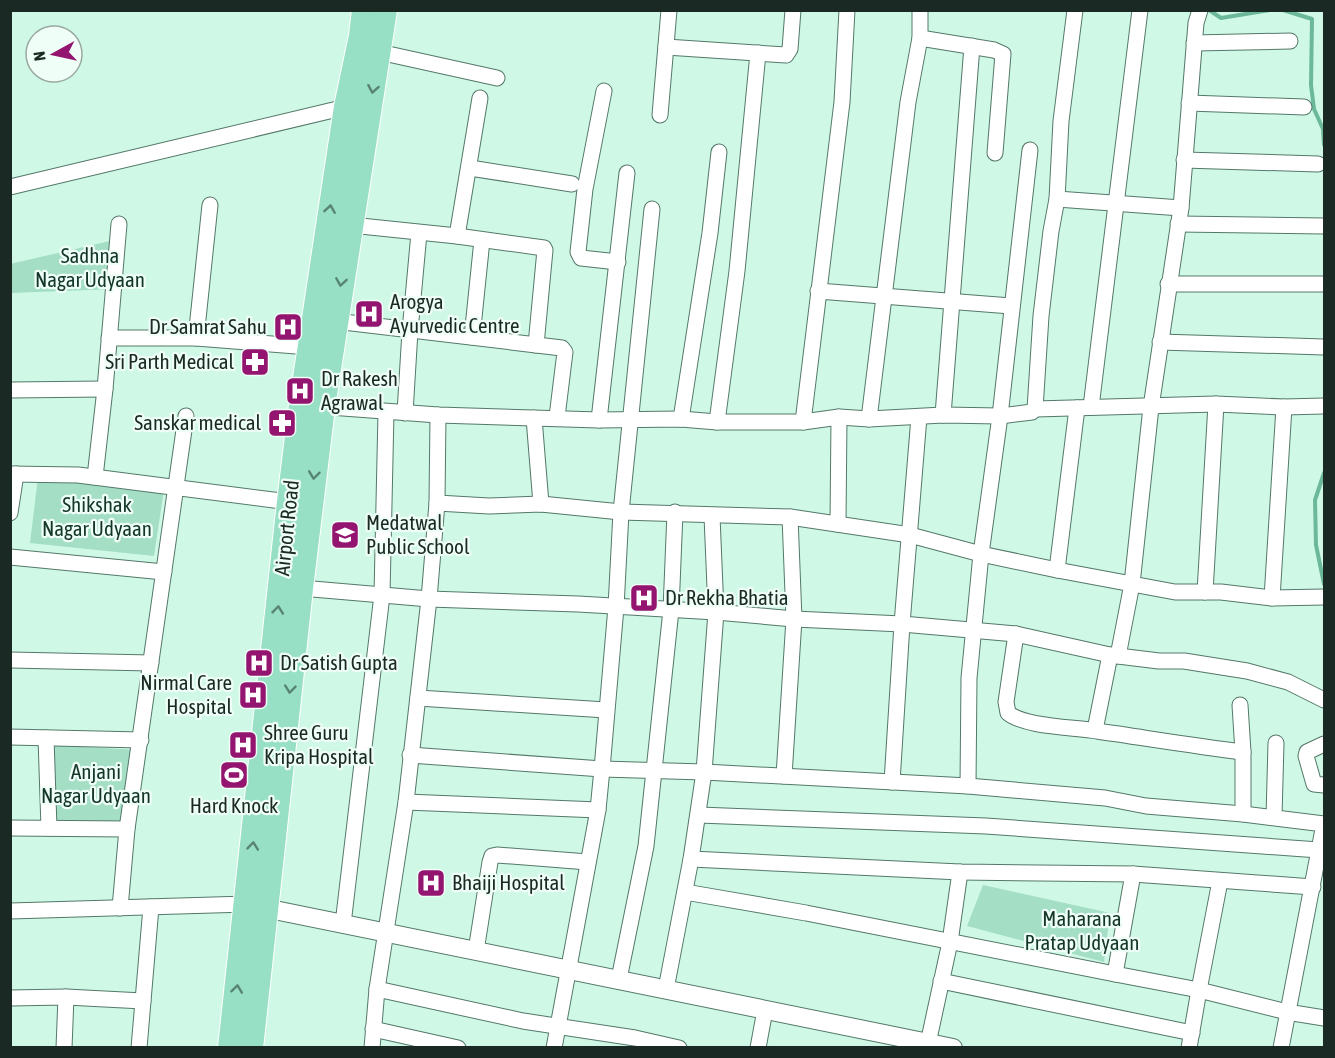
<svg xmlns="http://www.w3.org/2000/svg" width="1335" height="1058" font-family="'Asap Condensed',sans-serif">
<rect width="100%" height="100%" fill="#d0f8e6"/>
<g fill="#a3dec5">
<path d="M 123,238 L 115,289 L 11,293 L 10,264 Z"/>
<path d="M 38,477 L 164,490 L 154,556 L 30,543 Z"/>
<path d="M 52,745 L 138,750 L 131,821 L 55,821 Z"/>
<path d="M 983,885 L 1110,913 L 1104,962 L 967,926 Z"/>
</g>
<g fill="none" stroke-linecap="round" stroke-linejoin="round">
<g stroke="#6cb89a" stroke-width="4">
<path d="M 1209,10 L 1221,18 L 1270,10"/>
<path d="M 1283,10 L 1312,19 L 1311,85 L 1314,109 L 1323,129 L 1324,145"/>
<path d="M 1324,473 L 1315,500 L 1316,545 L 1324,584"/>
</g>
<g stroke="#547869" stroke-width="17">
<g id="minor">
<path d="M 920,38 L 994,50 L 1003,54 L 995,153"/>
<path d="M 1194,43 L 1290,41"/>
<path d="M 666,47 L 786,55 L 790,49 L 793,10"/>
<path d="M 379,52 L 497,78"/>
<path d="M 604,91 L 585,189 L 578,252 L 581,258 L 618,262"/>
<path d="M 1189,103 L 1304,107"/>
<path d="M 660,115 L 669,10"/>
<path d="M 1184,160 L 1318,164"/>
<path d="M 470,168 L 572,184"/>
<path d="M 10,187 L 346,107"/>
<path d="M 1057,199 L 1181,208"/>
<path d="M 1178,224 L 1324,226"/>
<path d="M 351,225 L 457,236 L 544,248 L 545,250 L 536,345"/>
<path d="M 457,236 L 480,98"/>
<path d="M 1168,284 L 1324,284"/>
<path d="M 818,291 L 1011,306"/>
<path d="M 335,321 L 562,348 L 565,352 L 557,417"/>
<path d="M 472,337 L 482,240"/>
<path d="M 109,338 L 196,338 L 309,347"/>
<path d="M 196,338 L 210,205"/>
<path d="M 1160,342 L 1324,347"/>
<path d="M 10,390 L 105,389"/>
<path d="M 316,406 L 438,415 L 599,420 L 681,419 L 717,422 L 803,422 L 839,417 L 869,419 L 943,415 L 1000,416 L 1032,412 L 1035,409 L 1041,316 L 1051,231 L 1057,199 L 1061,121 L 1075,10"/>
<path d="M 1091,407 L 1140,10"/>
<path d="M 1035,409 L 1216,404 L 1284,407 L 1324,406"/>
<path d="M 405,413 L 410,331 L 419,233"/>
<path d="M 943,415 L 972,46"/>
<path d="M 534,418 L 541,504"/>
<path d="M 681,419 L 710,233 L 719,152"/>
<path d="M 869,419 L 908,102 L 920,38 L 920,10"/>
<path d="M 599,420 L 627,173"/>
<path d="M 717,422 L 737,271 L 758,53"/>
<path d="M 803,422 L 842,102 L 847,10"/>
<path d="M 10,474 L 78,475 L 289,502"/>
<path d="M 95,477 L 105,389 L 119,224"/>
<path d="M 437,503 L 489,506 L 541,504 L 621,512 L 790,517 L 910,535 L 981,554 L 1057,570 L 1175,592 L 1221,592 L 1272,598 L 1324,597"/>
<path d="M 10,513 L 16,474"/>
<path d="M 838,524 L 839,417"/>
<path d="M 10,557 L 164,572"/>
<path d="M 1057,570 L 1077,408"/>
<path d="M 301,588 L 429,599 L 578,604 L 716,612 L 794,619 L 902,624 L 1016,634 L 1110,655 L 1159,661 L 1184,661 L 1247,671 L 1288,682 L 1324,700"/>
<path d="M 1205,592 L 1216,404"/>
<path d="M 1272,598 L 1284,407"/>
<path d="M 1016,634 L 1006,702 L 1008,713 C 1025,727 1074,727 1097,731 C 1146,738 1194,746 1243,752"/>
<path d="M 1118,656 L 1132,584 L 1151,407 L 1181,208 L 1196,23 L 1200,10"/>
<path d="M 10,660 L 151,663"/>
<path d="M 418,698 L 606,710"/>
<path d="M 1240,705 L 1243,752 L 1243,814"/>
<path d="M 1095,730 L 1110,655"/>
<path d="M 10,737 L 141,740"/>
<path d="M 46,738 L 49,828"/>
<path d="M 1324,744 L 1307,752 L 1306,756 L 1314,784 L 1324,785"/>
<path d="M 410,755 L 602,769 L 704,772 L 968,786 L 1105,798 L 1146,806 L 1243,814 L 1324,824 L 1281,1048"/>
<path d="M 784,776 L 794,619 L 790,517"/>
<path d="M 892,782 L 902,624 L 919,417"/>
<path d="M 968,786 L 969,678 L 981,554 L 1000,416 L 1030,150"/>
<path d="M 406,802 L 598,810"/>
<path d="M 699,815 L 986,826 L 1319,850"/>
<path d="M 1274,817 L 1276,743"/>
<path d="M 10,828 L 127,829"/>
<path d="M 691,859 L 960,872 L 1133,874 L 1313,887"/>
<path d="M 1133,874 L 1115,974 L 1199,990 L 1220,881"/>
<path d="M 685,892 L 806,913 L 1115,974"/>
<path d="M 120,908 L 127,829 L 186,416"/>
<path d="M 10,911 L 247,904"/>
<path d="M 343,924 L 382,595 L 386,412"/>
<path d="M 476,951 L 490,862 L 492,856 L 497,855 L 588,862"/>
<path d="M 619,979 L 646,846 L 671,610 L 675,512"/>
<path d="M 941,981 L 1192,1033"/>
<path d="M 377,989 L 523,1021 L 635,1038 L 679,1048"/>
<path d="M 666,989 L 691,859 L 704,772 L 716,612 L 712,516"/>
<path d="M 10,998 L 66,997 L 143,1001"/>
<path d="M 373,1029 L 458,1048"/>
<path d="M 64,1048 L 66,997"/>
<path d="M 139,1048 L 151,907"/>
<path d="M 372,1048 L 377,989 L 406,802 L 429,599 L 437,503 L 438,415"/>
<path d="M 554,1048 L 598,810 L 602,769 L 616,607 L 621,512 L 652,209"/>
<path d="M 758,1048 L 765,1010"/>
<path d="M 927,1048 L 950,942 L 960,872"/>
<path d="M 1189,1048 L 1199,990 L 1287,1012 L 1324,1018"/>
</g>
</g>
<g stroke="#547869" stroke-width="20">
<path id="tertiary" d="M 255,906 L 953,1048"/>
</g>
<g stroke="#fff" stroke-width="26">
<g id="primary">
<path d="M 230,1048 L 289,502 L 301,405 L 346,107 L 361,36 L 364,10"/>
<path d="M 251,1048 L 301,588 L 323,407 L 385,10"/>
</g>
</g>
<use href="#minor" stroke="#fff" stroke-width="15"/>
<use href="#tertiary" stroke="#fff" stroke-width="18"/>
<use href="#primary" stroke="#97dfc5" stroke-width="24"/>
</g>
<defs><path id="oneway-chevron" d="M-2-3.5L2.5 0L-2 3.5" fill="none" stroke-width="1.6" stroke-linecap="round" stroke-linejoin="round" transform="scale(1.5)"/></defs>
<g stroke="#588474">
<use href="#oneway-chevron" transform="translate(373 89) rotate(100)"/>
<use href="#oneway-chevron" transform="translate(330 209) rotate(-81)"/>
<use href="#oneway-chevron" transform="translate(341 282) rotate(99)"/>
<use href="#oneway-chevron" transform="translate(314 475) rotate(97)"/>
<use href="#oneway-chevron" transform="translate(278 610) rotate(-84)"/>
<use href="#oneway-chevron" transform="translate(290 689) rotate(96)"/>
<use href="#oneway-chevron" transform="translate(253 846) rotate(-84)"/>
<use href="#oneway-chevron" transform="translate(237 989) rotate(-83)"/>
</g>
<defs>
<g id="hospital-square" transform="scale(1.5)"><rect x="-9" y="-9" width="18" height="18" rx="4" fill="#931570" stroke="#effef7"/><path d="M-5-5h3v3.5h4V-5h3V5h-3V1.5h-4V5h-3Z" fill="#fff"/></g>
<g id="pharmacy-square" transform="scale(1.5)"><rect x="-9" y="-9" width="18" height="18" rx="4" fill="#931570" stroke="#effef7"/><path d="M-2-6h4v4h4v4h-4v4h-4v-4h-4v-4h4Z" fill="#fff"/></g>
<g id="school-square" transform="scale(1.5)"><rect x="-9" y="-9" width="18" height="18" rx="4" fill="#931570" stroke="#effef7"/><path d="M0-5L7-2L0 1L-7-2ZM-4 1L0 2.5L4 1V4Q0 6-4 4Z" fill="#fff"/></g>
<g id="stadium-square" transform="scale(1.5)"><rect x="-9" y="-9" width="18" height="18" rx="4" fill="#931570" stroke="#effef7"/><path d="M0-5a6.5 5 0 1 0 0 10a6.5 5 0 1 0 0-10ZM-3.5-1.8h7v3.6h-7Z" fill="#fff"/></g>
</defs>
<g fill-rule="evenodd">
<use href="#hospital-square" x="369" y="314"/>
<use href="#hospital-square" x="288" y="327"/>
<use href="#pharmacy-square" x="255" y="362"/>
<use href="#hospital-square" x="300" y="391"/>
<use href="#pharmacy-square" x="282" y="423"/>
<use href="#school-square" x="345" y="535"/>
<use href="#hospital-square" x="644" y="598"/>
<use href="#hospital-square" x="259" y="663"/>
<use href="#hospital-square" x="253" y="695"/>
<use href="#hospital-square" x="243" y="745"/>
<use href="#stadium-square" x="234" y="775"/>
<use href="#hospital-square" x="431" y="883"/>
</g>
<g text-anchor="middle" stroke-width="4.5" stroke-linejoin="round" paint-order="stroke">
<g font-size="21" fill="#133629" stroke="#effef7">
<text x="90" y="263">Sadhna<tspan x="90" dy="24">Nagar Udyaan</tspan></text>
<text x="97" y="512">Shikshak<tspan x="97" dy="24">Nagar Udyaan</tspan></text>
<text x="96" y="779">Anjani<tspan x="96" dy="24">Nagar Udyaan</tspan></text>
<text x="1082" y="926">Maharana<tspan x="1082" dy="24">Pratap Udyaan</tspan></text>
</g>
<g font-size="21" fill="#1a2923" stroke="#effef7" text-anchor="start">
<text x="390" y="309">Arogya<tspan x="390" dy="24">Ayurvedic Centre</tspan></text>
<text x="267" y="334" text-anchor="end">Dr Samrat Sahu</text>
<text x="234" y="369" text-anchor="end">Sri Parth Medical</text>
<text x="321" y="386">Dr Rakesh<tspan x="321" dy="24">Agrawal</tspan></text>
<text x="261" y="430" text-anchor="end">Sanskar medical</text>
<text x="366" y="530">Medatwal<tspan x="366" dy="24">Public School</tspan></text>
<text x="665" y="605">Dr Rekha Bhatia</text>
<text x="280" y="670">Dr Satish Gupta</text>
<text x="232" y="690" text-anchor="end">Nirmal Care<tspan x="232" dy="24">Hospital</tspan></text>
<text x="264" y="740">Shree Guru<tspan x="264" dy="24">Kripa Hospital</tspan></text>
<text x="234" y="813" text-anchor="middle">Hard Knock</text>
<text x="452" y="890">Bhaiji Hospital</text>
</g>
<g font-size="21" fill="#1a2923" stroke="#effef7">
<text transform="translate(287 528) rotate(-84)" y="7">Airport Road</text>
</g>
</g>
<rect width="1335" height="1058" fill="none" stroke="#1a2923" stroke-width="24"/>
<g transform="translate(54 54) rotate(262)"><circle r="28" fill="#effef7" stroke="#9aa9a2" stroke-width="1.5"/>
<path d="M0-4.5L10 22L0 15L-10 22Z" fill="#931570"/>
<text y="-9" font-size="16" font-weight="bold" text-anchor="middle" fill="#1a2923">N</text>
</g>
</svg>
